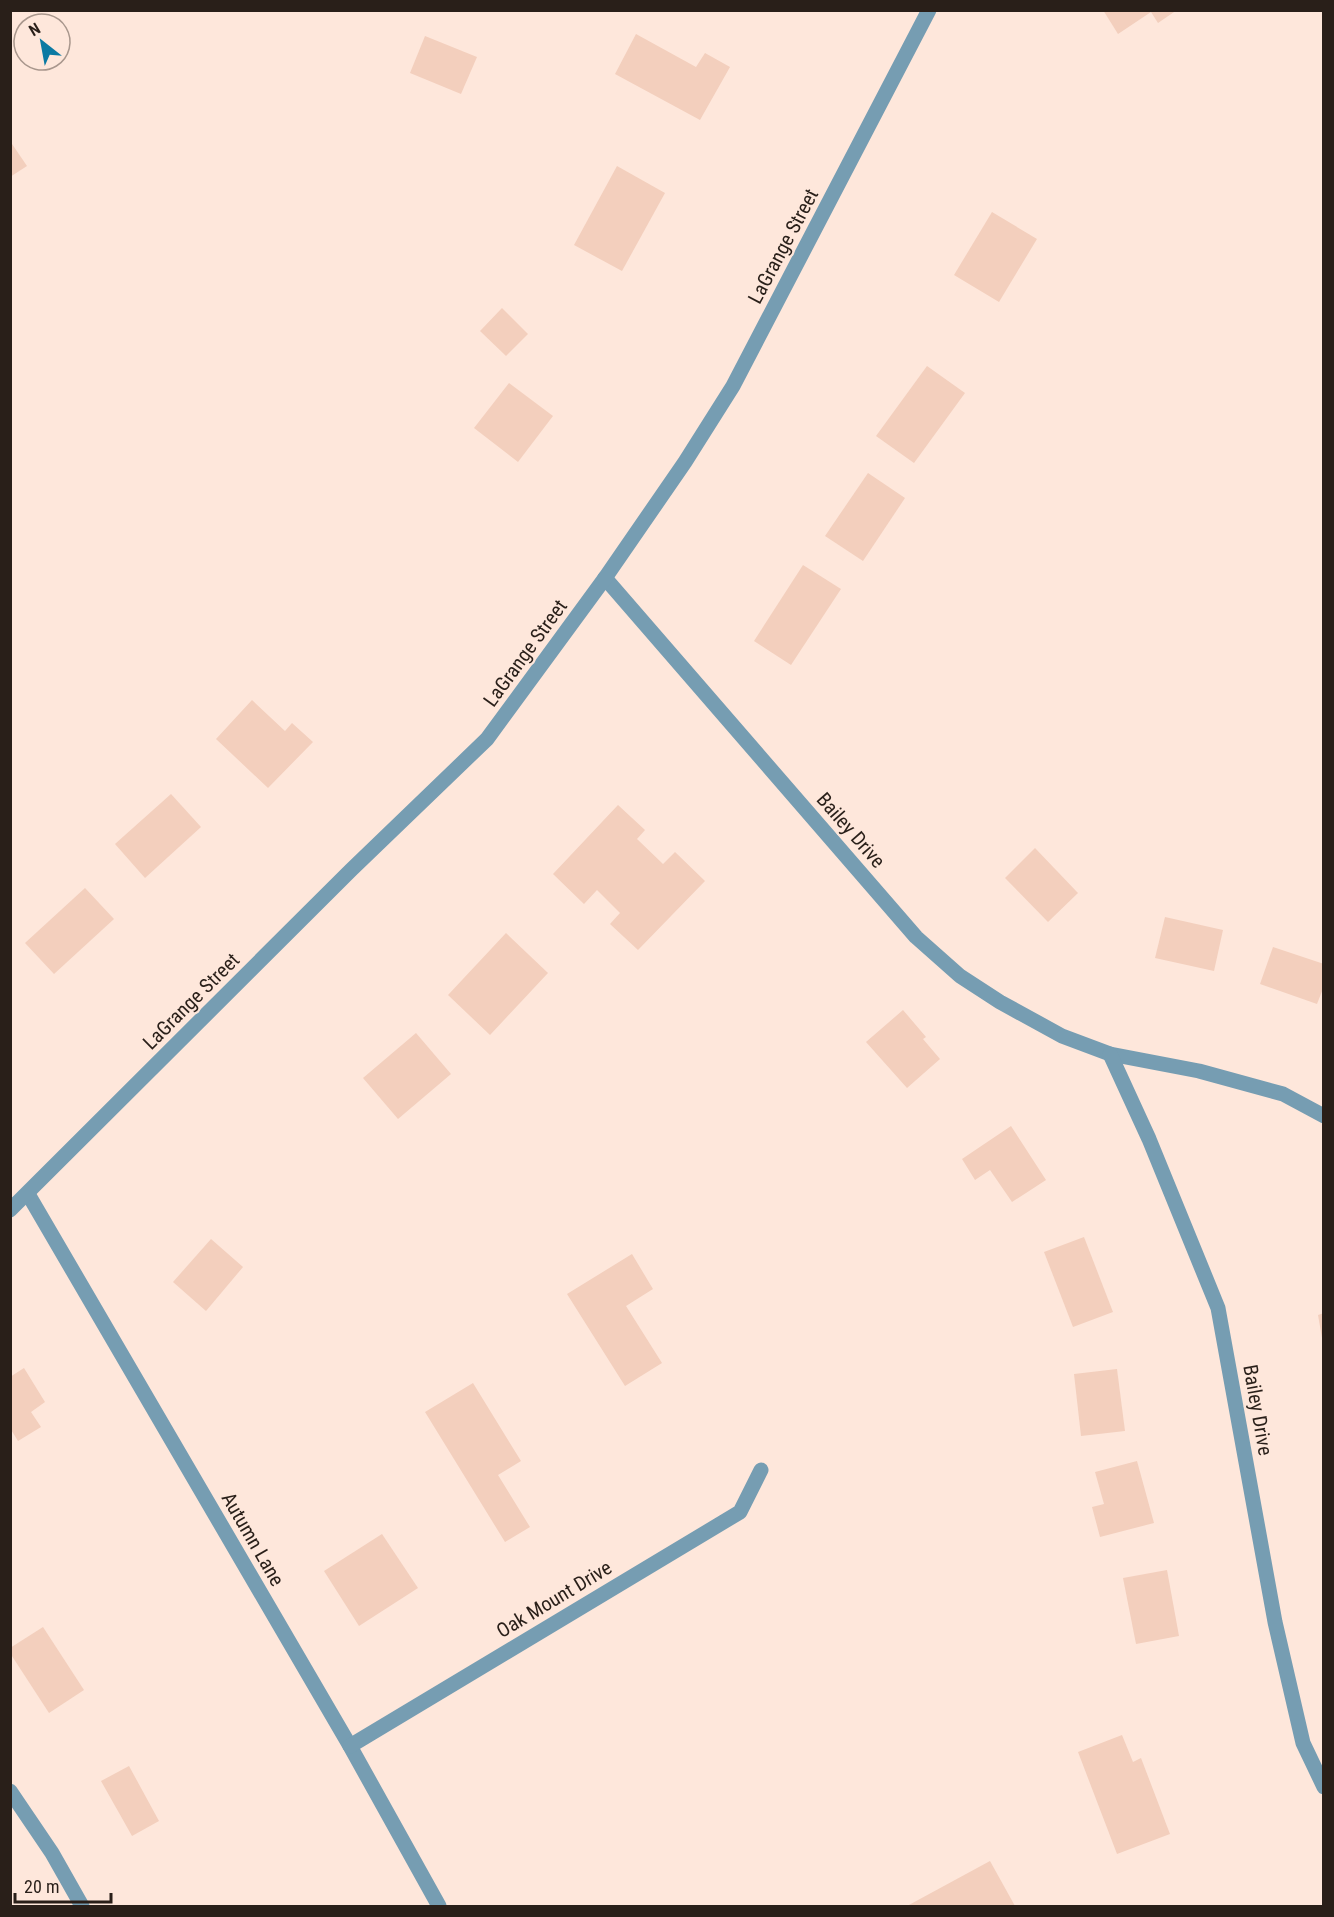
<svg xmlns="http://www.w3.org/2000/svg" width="1334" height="1917" font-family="'Roboto Condensed',sans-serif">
<rect width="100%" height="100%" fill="#fee7db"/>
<g fill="#f3cfbd">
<path d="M 1103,10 L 1177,10 L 1158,23 L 1151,12 L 1118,34 Z"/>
<path d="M 636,34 L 696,67 L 705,53 L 730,67 L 700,120 L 615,74 Z"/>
<path d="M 425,36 L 477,57 L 461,94 L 410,73 Z"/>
<path d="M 10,141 L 27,166 L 10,177 Z"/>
<path d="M 617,166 L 665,193 L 622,271 L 574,245 Z"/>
<path d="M 992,212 L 1037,239 L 999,302 L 954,275 Z"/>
<path d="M 502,308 L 528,334 L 506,356 L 480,331 Z"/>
<path d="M 927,366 L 965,393 L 914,463 L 876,436 Z"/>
<path d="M 509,383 L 553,416 L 518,462 L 474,428 Z"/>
<path d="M 868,473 L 905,498 L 863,561 L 825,536 Z"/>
<path d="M 803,565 L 841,589 L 791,665 L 754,641 Z"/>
<path d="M 252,700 L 285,731 L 292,723 L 313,742 L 268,788 L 216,739 Z"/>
<path d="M 171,794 L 201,827 L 145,878 L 115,844 Z"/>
<path d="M 618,805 L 645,830 L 637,839 L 663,864 L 675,852 L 705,881 L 638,950 L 610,924 L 620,913 L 597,890 L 584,904 L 553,874 Z"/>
<path d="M 1035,848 L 1078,893 L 1048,922 L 1005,878 Z"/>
<path d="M 85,888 L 114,919 L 54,974 L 25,943 Z"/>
<path d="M 1165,917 L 1223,930 L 1214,971 L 1155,958 Z"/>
<path d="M 506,933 L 548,973 L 490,1035 L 448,995 Z"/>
<path d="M 1273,947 L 1324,964 L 1324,986 L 1317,1004 L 1260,984 Z"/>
<path d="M 903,1010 L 926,1037 L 923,1039 L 940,1059 L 907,1088 L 866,1042 Z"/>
<path d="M 416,1033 L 451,1074 L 398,1119 L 363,1078 Z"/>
<path d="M 1011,1126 L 1046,1180 L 1012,1202 L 990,1170 L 975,1180 L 962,1159 Z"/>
<path d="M 1084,1237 L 1113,1312 L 1073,1327 L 1044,1252 Z"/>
<path d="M 211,1239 L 243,1267 L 206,1311 L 173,1282 Z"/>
<path d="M 632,1254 L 653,1289 L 626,1306 L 662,1363 L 625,1386 L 567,1294 Z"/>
<path d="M 1324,1313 L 1324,1338 L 1322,1338 L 1318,1315 Z"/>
<path d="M 24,1368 L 45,1402 L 31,1412 L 41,1427 L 18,1441 L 10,1428 L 10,1377 Z"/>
<path d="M 1117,1369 L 1125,1431 L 1081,1436 L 1074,1374 Z"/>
<path d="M 473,1383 L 521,1461 L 498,1475 L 530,1527 L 505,1542 L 425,1412 Z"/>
<path d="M 1137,1461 L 1154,1523 L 1100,1537 L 1092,1507 L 1104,1504 L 1095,1472 Z"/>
<path d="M 382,1534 L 418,1588 L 359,1626 L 324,1571 Z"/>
<path d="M 1167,1570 L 1179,1636 L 1136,1644 L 1123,1578 Z"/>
<path d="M 43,1627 L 84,1690 L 49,1713 L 10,1653 L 10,1648 Z"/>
<path d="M 1122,1735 L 1133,1762 L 1141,1758 L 1170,1834 L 1117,1854 L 1078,1752 Z"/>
<path d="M 129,1766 L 159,1821 L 132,1836 L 101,1781 Z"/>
<path d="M 990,1861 L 1015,1906 L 907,1906 Z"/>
</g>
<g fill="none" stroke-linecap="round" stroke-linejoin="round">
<g stroke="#769db2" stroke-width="15">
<path d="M 605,578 L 916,937 L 960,976 L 1000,1002 L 1062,1036 L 1110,1054 L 1199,1071 L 1283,1094 L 1324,1116"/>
<path d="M 1110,1054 L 1149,1139 L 1218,1308 L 1275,1622 L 1303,1743 L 1324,1787"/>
<path d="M 28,1194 L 350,1746 L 439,1906"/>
<path d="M 350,1746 L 740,1512 L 761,1470"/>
<path d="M 10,1791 L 52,1853 L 82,1906"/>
</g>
<path stroke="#769db2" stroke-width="15" d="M 10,1210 L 351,870 L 487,739 L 605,578 L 685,462 L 733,386 L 929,10"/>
</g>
<g text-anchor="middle" stroke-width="4.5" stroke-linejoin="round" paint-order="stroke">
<g font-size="20" fill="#291f19" stroke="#fee7db">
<text transform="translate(783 246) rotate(-62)" y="7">LaGrange Street</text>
<text transform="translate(525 653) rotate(-54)" y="7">LaGrange Street</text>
<text transform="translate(851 830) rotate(49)" y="7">Bailey Drive</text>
<text transform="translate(191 1001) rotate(-45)" y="7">LaGrange Street</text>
<text transform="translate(1258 1410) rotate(80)" y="7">Bailey Drive</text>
<text transform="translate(253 1539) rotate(60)" y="7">Autumn Lane</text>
<text transform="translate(554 1599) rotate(-31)" y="7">Oak Mount Drive</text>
</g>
</g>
<rect width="1334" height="1917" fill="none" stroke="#291f19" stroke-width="24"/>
<g transform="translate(42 42) rotate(329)"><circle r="28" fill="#fee7db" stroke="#a9978d" stroke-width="1.5"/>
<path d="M0-4.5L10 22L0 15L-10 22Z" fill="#0b7aa3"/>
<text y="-9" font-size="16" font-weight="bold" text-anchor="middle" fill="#291f19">N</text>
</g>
<path d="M15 1893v9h96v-9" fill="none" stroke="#291f19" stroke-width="3"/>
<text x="24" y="1893" font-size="18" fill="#291f19" stroke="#fee7db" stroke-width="4.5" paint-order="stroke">20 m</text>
</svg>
